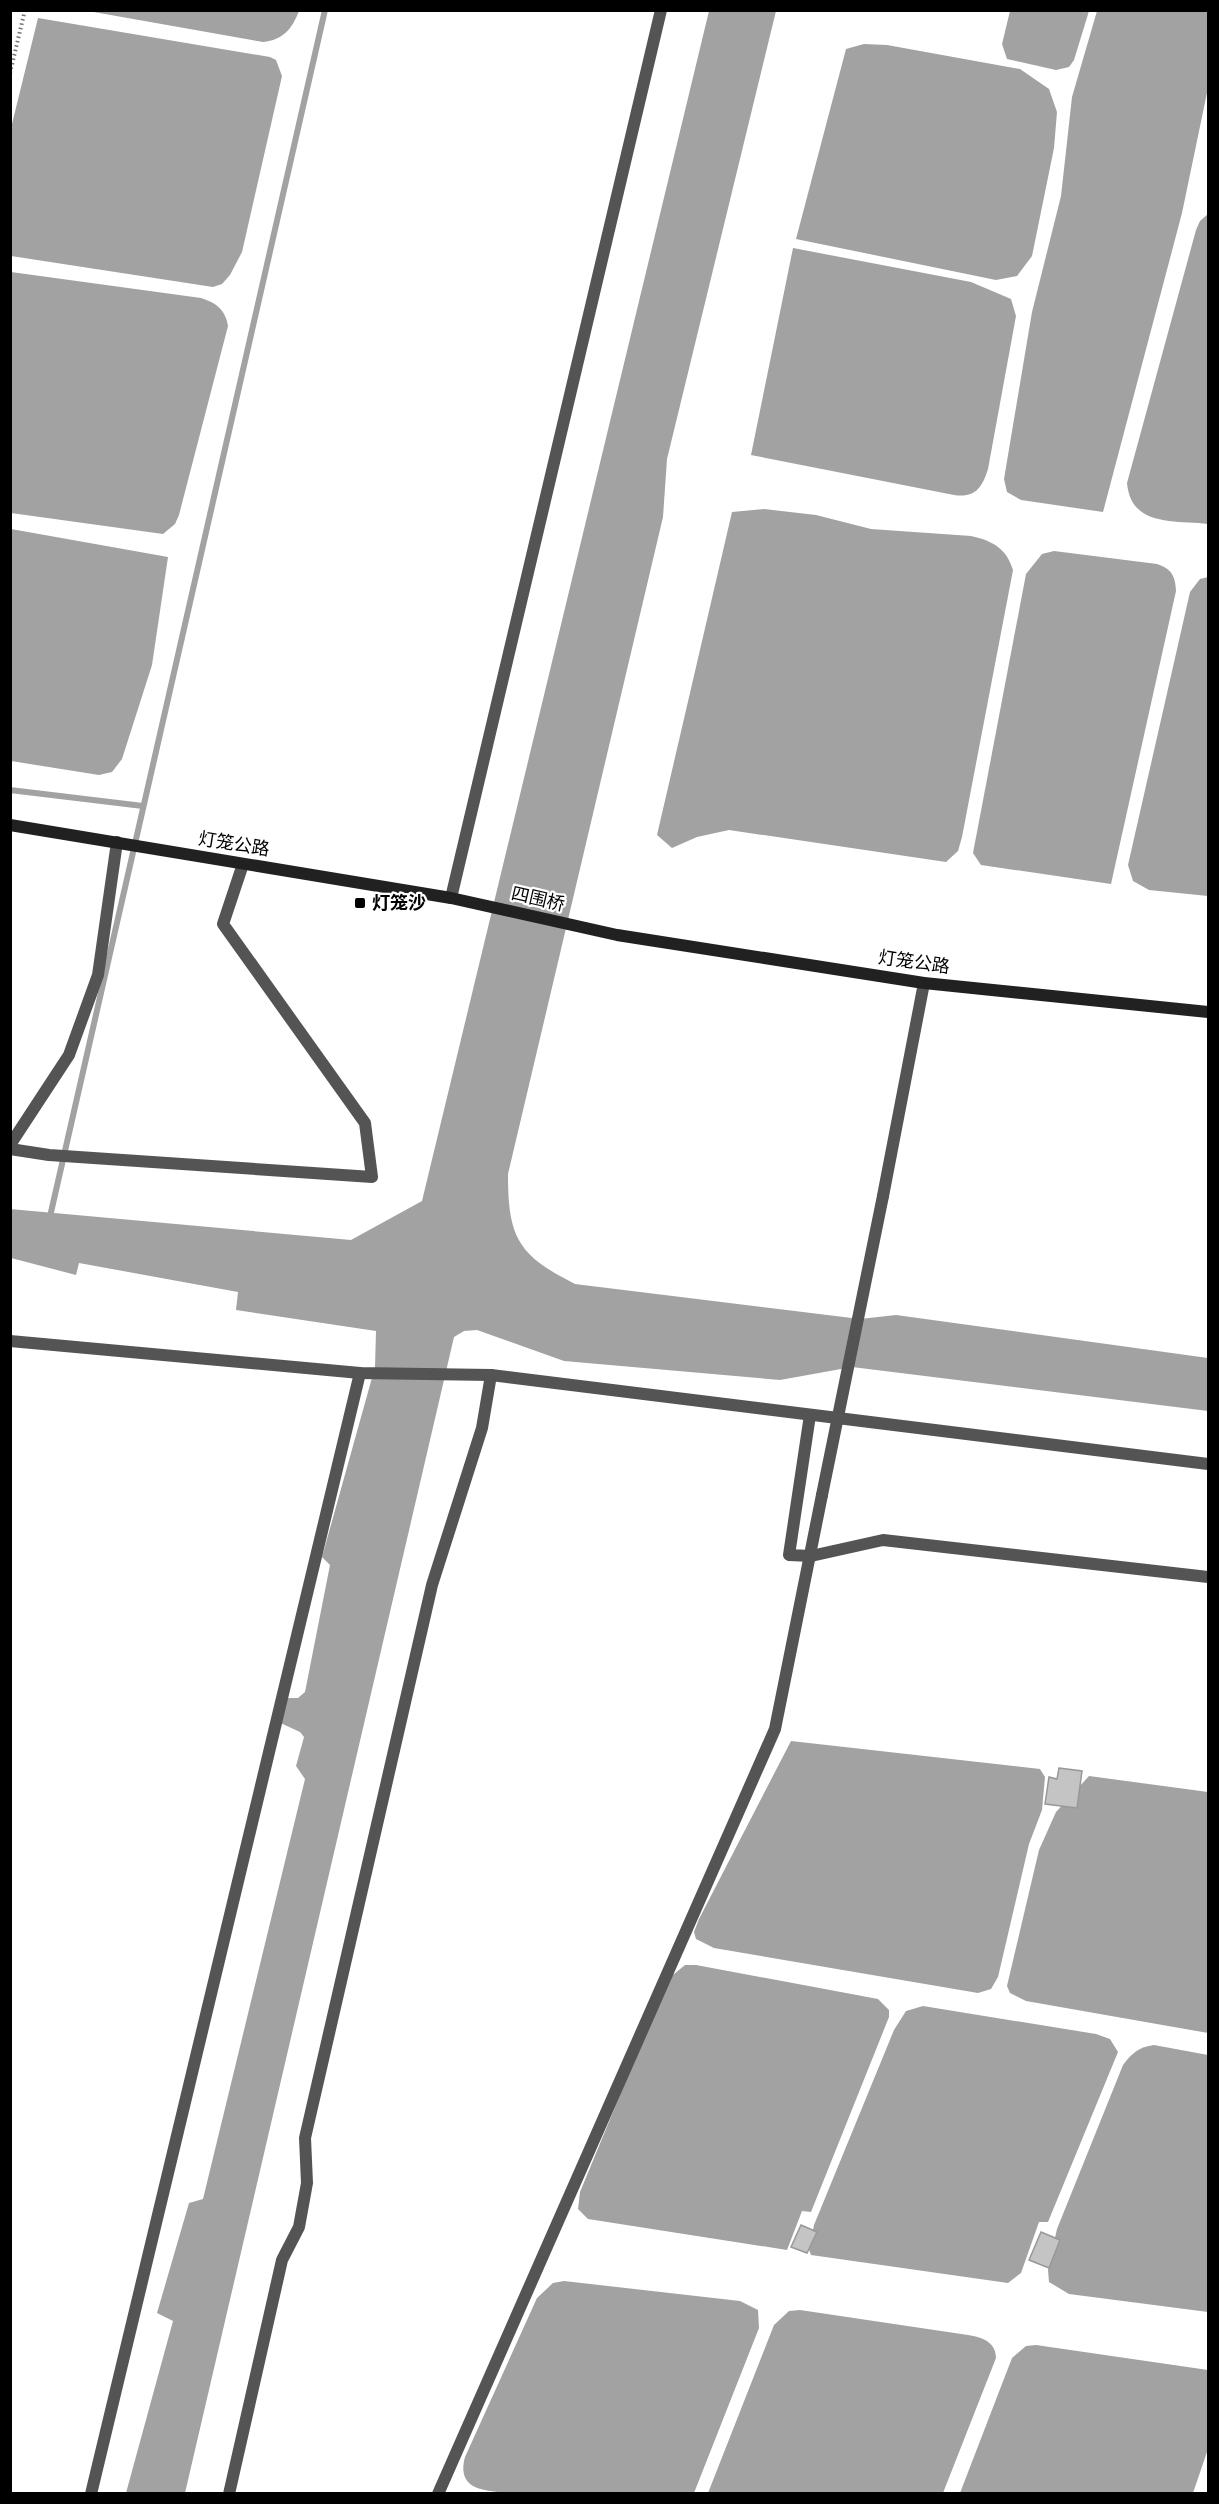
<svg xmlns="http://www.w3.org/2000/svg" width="1219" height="2504" font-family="'Source Sans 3','Noto Sans SC',sans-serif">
<rect width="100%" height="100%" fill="#fff"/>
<g fill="#a2a2a2">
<path d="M 88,11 L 299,11 C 292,29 283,40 263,42 Z"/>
<path d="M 709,11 L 776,11 L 667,459 L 663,517 L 508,1174 C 508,1238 518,1255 575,1284 L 860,1319 L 896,1315 L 1208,1358 L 1208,1411 L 852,1367 L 780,1380 L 564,1361 L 477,1330 L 464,1331 L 454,1337 L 185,2493 L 126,2493 L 173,2321 L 157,2313 L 189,2203 L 203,2199 L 305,1779 L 296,1766 L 304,1737 L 300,1732 L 274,1720 L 284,1698 L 298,1698 L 305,1692 L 330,1565 L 322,1557 L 375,1367 L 376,1331 L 236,1310 L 238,1292 L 79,1263 L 76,1275 L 11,1258 L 10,1209 L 351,1240 L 422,1201 Z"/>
<path d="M 1010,11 L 1089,11 L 1074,60 L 1069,67 L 1056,70 L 1007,59 L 1002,44 Z"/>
<path d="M 1097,11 L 1208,11 L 1208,88 L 1182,213 L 1103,512 L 1021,500 L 1007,492 L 1004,479 L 1032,312 L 1061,196 L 1072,97 Z"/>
<path d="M 38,18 L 270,57 L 276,60 L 282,76 L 242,252 L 230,275 L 222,284 L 213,287 L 11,256 L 11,128 Z"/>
<path d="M 864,44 L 887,45 L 1020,69 L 1049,89 L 1057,112 L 1054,148 L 1032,256 L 1017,276 L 996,280 L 796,239 L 846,49 Z"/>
<path d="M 1208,214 L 1208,524 C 1174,520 1131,527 1127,483 L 1196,230 L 1200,221 Z"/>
<path d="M 793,248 L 971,282 L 1011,299 L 1016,316 L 988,469 C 982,488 975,498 954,495 L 751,455 Z"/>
<path d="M 11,272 L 201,298 C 216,303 225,309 228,326 L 179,515 L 175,524 L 163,534 L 11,513 Z"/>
<path d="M 764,509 L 816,515 L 871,529 L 971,536 C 993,541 1006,548 1013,570 L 962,837 L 958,851 L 946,862 L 729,830 L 697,837 L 672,848 L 657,835 L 732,512 Z"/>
<path d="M 11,529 L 168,557 L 152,665 L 122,759 L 112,772 L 99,775 L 11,761 Z"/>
<path d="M 1054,551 L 1157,564 C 1172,569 1175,576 1176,591 L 1111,884 L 981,865 L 973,853 L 1026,574 L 1042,554 Z"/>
<path d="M 1208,577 L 1208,896 L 1149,890 L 1133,881 L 1128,865 L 1190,592 L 1200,579 Z"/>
<path d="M 791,1741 L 1040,1769 L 1045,1777 L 1042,1810 L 1029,1844 L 998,1977 L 991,1989 L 978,1993 L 714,1948 L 696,1939 L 694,1932 L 699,1919 Z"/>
<path d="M 1089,1776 L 1208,1792 L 1208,2033 L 1026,2001 L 1010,1993 L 1007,1986 L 1039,1850 L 1056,1812 Z"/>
<path d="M 685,1965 L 696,1965 L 878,1999 L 889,2010 L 889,2017 L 811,2212 L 802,2211 L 787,2250 L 588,2219 L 578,2209 L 580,2192 L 668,1979 Z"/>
<path d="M 923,2006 L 1096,2034 L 1110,2039 L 1118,2052 L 1048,2222 L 1039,2222 L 1021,2273 L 1008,2283 L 811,2255 L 809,2250 L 814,2225 L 894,2030 L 906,2011 Z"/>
<path d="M 1154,2045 L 1208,2055 L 1208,2312 L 1069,2294 L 1049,2282 L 1048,2270 L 1057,2229 L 1123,2065 C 1132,2053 1139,2047 1154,2045 Z"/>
<path d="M 564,2281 L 740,2301 L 758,2310 L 759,2328 L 694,2493 C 656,2494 498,2501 473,2486 C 462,2479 462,2468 465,2457 L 537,2298 L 553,2283 Z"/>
<path d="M 800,2310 L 968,2335 C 982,2337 996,2342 996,2358 L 943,2493 L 708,2493 L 774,2325 L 789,2311 Z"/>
<path d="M 1036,2345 L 1208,2370 L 1208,2449 L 1193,2493 L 960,2493 L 1012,2358 L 1026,2346 Z"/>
</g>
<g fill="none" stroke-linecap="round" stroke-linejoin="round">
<g stroke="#a2a2a2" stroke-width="6">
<path d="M 10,790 L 143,806"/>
<path d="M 49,1221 L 325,10"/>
</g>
</g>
<g fill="#c4c4c4" stroke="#989898" stroke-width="1.5">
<path d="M 1059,1768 L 1082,1771 L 1077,1808 L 1045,1804 L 1049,1777 L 1057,1779 Z"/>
<path d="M 801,2225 L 817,2232 L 807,2253 L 791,2247 Z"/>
<path d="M 1041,2232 L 1060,2240 L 1049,2268 L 1029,2260 Z"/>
</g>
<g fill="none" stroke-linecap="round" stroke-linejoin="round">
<path stroke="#767676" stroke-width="4" stroke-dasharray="1.5 3" stroke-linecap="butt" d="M 10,73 L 25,10"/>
<g stroke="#545454" stroke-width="12">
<path d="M 451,898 L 661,10"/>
<path d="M 10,1145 L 69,1055 L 98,975 L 117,842"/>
<path d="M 10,1149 L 49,1155 L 372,1177 L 365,1123 L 223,924 L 243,864"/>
<path d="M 883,1196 L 924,983"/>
<path d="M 10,1341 L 360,1373 L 491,1375 L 1208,1464"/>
<path d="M 810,1415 L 789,1555 L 811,1556 L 883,1540 L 1208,1577"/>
<path d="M 91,2494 L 360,1373"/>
<path d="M 229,2494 L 282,2260 L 299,2227 L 307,2183 L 305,2138 L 432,1585 L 482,1428 L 491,1375"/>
<path d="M 438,2494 L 775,1729 L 822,1495"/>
</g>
<path stroke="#212121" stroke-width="12" d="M 10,825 L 451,898 L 617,935 L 924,983 L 1208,1012"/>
<path stroke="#545454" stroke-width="12" d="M 822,1495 L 883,1196"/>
</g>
<rect fill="#000" stroke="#fff" stroke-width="2" x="354" y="897" width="12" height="12" rx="3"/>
<g text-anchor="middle" stroke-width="4.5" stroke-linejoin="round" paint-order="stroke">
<g font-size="18" fill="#000" stroke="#fff">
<text transform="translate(234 844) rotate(9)" y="6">灯笼公路</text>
<text transform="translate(538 899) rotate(13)" y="6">四围桥</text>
<text transform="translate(914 962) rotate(8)" y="6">灯笼公路</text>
</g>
<g font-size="18" font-weight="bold" fill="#000" stroke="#fff" text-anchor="start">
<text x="372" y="909">灯笼沙</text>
</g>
</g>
<rect width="1219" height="2504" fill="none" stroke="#000000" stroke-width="24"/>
</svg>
